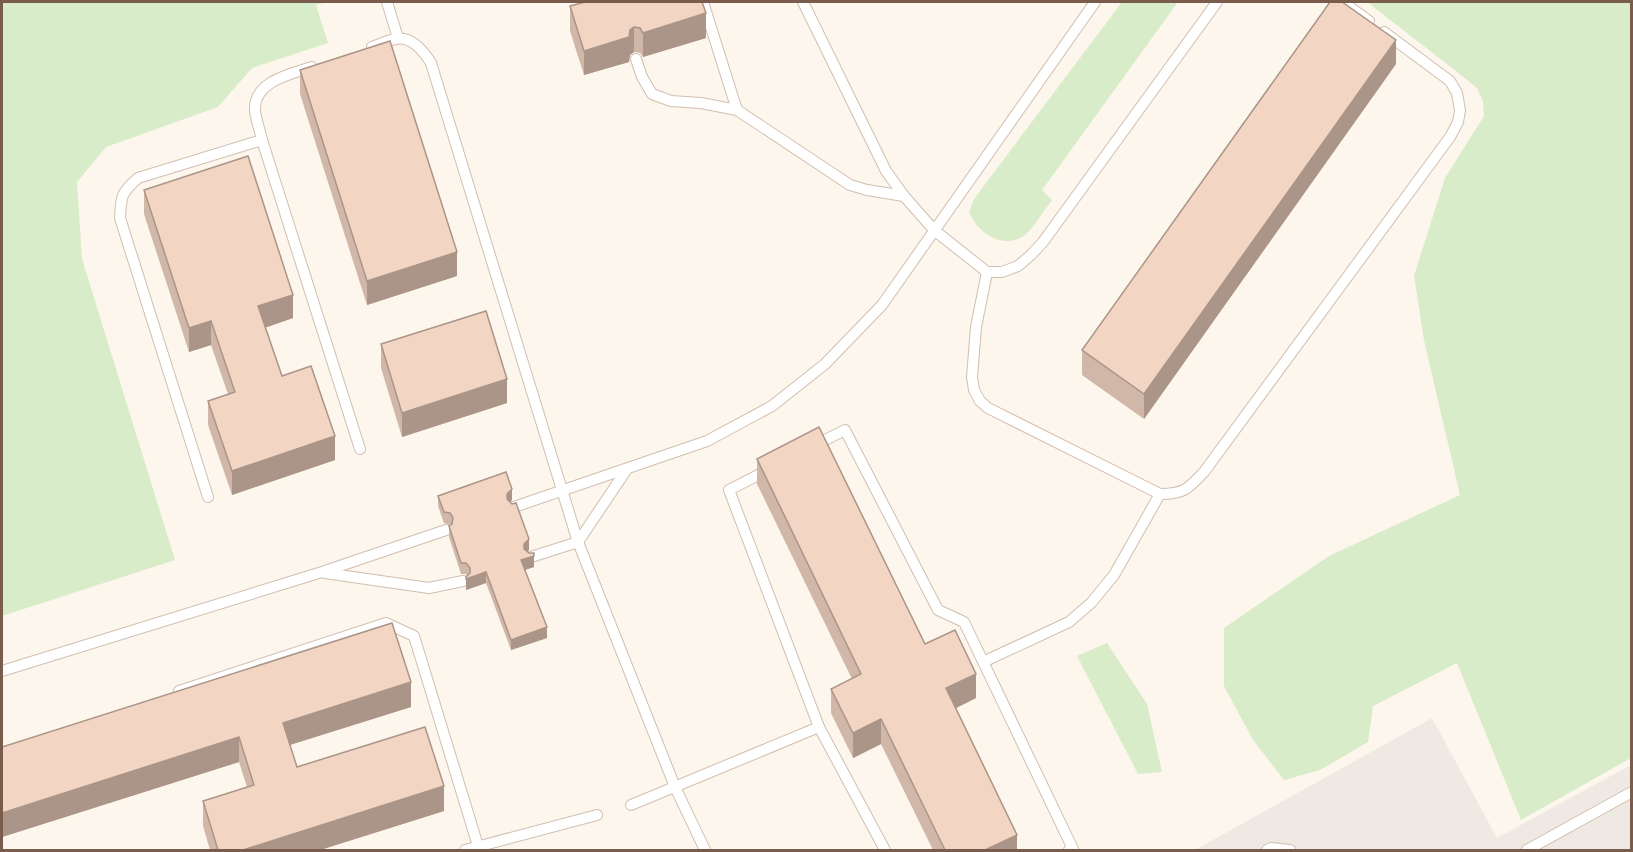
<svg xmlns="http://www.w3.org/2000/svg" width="1633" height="852" font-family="'Noto Sans',sans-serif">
<rect width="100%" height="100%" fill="#fdf6ec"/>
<path fill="#efe9e4" d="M 1432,718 L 1497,838 L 1631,765 L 1631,850 L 1195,850 Z"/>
<g fill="#d8ecc9">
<path d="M 2,2 L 327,2 L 316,5 L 328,43 L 252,68 L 218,107 L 106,147 L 77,182 L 82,259 L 175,560 L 2,616 Z"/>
<path d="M 1122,2 L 1178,2 L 1042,190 L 1052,200 C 1045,209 1034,227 1026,234 C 1011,248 987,239 976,224 C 974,220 971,216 969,212 L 974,199 Z"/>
<path d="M 1367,2 L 1631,2 L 1631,758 L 1521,820 L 1457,663 L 1373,706 L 1368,742 L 1320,770 L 1284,780 L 1253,740 L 1224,686 L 1224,628 L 1329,556 L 1460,495 L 1424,340 L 1414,276 L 1445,178 L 1484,116 L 1483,101 L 1477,88 L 1461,75 Z"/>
<path d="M 1107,643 L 1147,704 L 1162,772 L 1138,774 L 1077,656 Z"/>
</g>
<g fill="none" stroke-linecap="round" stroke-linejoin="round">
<g stroke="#d1beb0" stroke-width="12">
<g id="service">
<path d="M 387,2 L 398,38"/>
<path d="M 703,2 L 737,110"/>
<path d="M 803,2 L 886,171 L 904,196 L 934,230 L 987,272 L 1002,272 L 1018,266 L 1031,255 L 1043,242 L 1217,2"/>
<path d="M 1343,2 L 1369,21"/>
<path d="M 372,47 C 380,44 388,40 396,39 C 411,36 424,52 431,63 L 578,542 L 675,787 L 705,850"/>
<path d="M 636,59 L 642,77 L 652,94 L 671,101 L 701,103 L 737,110 L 850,185 L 867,190 L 904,196"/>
<path d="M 312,67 C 291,74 253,81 255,111 C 256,120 260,130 262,140 L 360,449"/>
<path d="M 987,272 L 976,327 L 972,377 L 974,390 L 980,401 L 988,408 L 1160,494 C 1184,494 1188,489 1204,472 L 1450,137 L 1458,122 L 1460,110 L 1457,93 L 1450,81 L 1384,32"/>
<path d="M 813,446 L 845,430 L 938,610 L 964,622 L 1073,849 L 1069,850"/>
<path d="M 768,470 L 729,490 L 819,727 L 885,850"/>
<path d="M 208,497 L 120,218 C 121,196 121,193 138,178 L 262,140"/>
<path d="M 514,507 L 707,441 L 772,406 L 825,364 L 882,305 L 1095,2"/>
<path d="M 531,557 L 578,542 L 627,469"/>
<path d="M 325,573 L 429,588 L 463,581"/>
<path d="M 983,662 L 1069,622 L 1091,603 L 1114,575 L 1160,494"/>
<path d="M 2,671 L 322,572 L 446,530"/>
<path d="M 179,691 L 386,623 L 414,636 L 478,846"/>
<path d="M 631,805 L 819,727"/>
<path d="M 465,850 L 597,815"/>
<path d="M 1267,850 L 1271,848 L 1290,850"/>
<path d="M 1527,850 L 1632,792"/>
</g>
</g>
<use href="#service" stroke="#fff" stroke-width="10"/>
</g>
<g fill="#d1b7a8">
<path d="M 570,6 L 706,38 L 643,57 L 640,53 L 634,52 L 630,55 L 629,62 L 584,75 L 570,31 Z"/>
<path d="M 1396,64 L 1144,419 L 1082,375 L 1082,350 Z"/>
<path d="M 300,70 L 457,276 L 367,305 L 300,94 Z"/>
<path d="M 144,190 L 293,318 L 265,328 L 282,376 L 335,460 L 232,495 L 208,425 L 208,401 L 228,394 L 211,345 L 189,352 L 144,214 Z"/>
<path d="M 381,344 L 507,403 L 402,437 L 381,368 Z"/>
<path d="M 757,459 L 925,644 L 976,698 L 956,708 L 1017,850 L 933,850 L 881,744 L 853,758 L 831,713 L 831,689 L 852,679 L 757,484 Z"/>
<path d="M 438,496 L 512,500 L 510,502 L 529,550 L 527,552 L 534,567 L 525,570 L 547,638 L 511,650 L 486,583 L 466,590 L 466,577 L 467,576 L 466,574 L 461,574 L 449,537 L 449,526 L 451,525 L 444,523 L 438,506 Z"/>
<path d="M 411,707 L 290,745 L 297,767 L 444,811 L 320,850 L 210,850 L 203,826 L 203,801 L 247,787 L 239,762 L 2,837 L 2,747 Z"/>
</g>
<g fill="#aa9588">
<path d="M 706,13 L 706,38 L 643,57 L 643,33 Z"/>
<path d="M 634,27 L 634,52 L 630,55 L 629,62 L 584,75 L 584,51 Z"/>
<path d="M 1396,40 L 1396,64 L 1144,419 L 1144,394 Z"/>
<path d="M 457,252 L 457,276 L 367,305 L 367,281 Z"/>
<path d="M 293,295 L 293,318 L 258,330 L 258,306 Z"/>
<path d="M 211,321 L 211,345 L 189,352 L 189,328 Z"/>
<path d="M 507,379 L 507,403 L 402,437 L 402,413 Z"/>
<path d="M 335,436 L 335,460 L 232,495 L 232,471 Z"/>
<path d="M 512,489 L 512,500 L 507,505 L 507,494 Z"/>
<path d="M 529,539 L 529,550 L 524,555 L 524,544 Z"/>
<path d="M 534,556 L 534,567 L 521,571 L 521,560 Z"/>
<path d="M 486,572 L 486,583 L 466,590 L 466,579 Z"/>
<path d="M 547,627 L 547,638 L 511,650 L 511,640 Z"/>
<path d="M 976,674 L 976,698 L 946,713 L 946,688 Z"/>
<path d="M 411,682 L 411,707 L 283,747 L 283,723 Z"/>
<path d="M 881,719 L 881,744 L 853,758 L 853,733 Z"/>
<path d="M 239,737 L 239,762 L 2,837 L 2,813 Z"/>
<path d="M 444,786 L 444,811 L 320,850 L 243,850 Z"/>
<path d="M 1017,835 L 1017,850 L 985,850 Z"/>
</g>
<g fill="#f3d5c3" stroke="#aa9588" stroke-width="1.5">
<path d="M 585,2 L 702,2 L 706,13 L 643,33 L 640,28 L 634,27 L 630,30 L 629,37 L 584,51 L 570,6 Z"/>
<path d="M 1330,2 L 1342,2 L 1396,40 L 1144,394 L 1082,350 Z"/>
<path d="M 390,41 L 457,252 L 367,281 L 300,70 Z"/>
<path d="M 248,156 L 293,295 L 258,306 L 282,376 L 311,366 L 335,436 L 232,471 L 208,401 L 235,392 L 211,321 L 189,328 L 144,190 Z"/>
<path d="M 486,311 L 507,379 L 402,413 L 381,344 Z"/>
<path d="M 819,427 L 925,644 L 955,630 L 976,674 L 946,688 L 1017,835 L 985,850 L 945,850 L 881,719 L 853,733 L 831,689 L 861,674 L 757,459 Z"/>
<path d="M 506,472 L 512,489 L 507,494 L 507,499 L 512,504 L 516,503 L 529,539 L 524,544 L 524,549 L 529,553 L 534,553 L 534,556 L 521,560 L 547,627 L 511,640 L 486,572 L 466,579 L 466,577 L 470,573 L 470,568 L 466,563 L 461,563 L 449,526 L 452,524 L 453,518 L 450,513 L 444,512 L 438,496 Z"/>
<path d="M 392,623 L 411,682 L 283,723 L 297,767 L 425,727 L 444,786 L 243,850 L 218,850 L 203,801 L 254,785 L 239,737 L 2,813 L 2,747 Z"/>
</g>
<rect width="1633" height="852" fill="none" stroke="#7a5c4d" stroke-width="6"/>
</svg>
